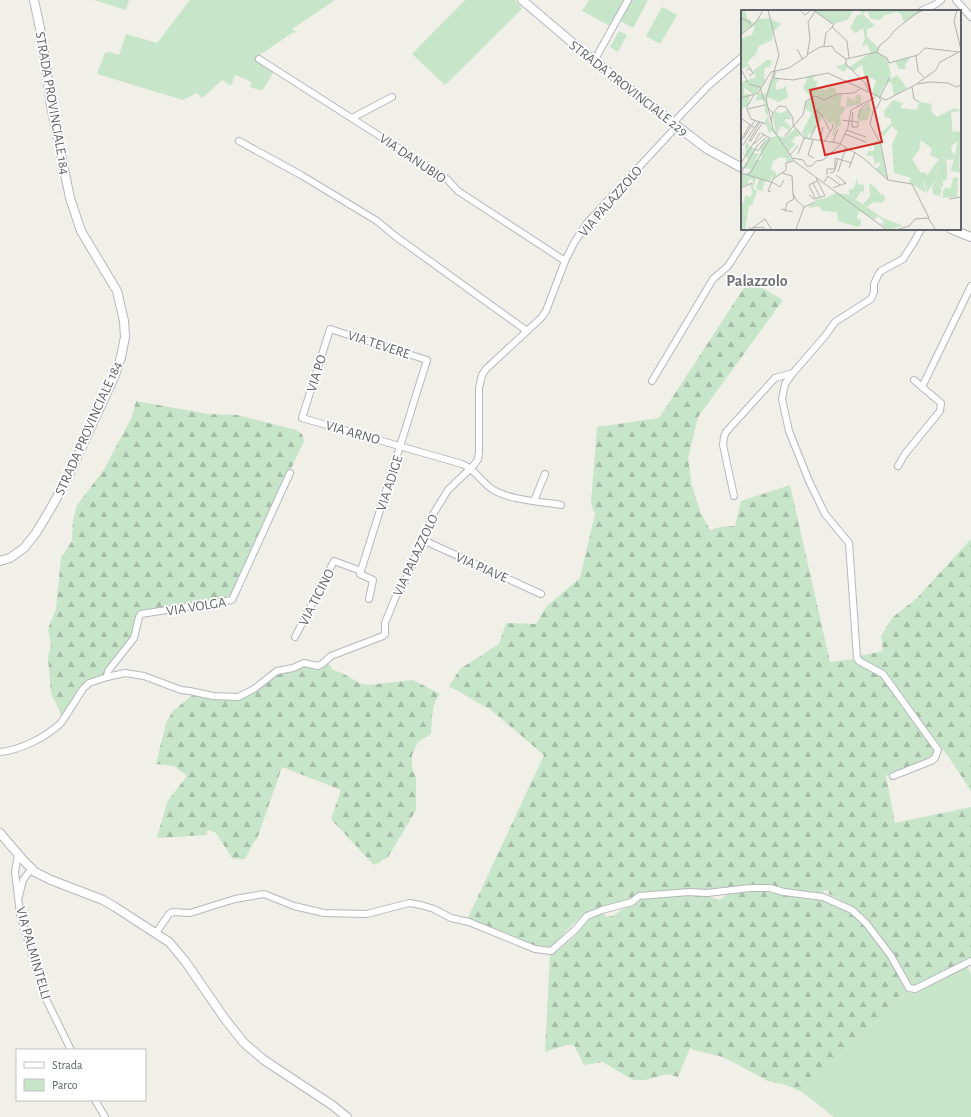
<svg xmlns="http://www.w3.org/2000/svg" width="971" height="1117" font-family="'Alegreya Sans',sans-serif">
<defs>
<pattern id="forest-firs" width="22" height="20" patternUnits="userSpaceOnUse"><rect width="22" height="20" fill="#c7e5c8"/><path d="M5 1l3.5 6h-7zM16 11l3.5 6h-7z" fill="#a5bda6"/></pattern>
</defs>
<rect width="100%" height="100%" fill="#f0efe8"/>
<g fill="#c7e5c8">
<path d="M 94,0 L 129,0 L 126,10 Z"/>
<path d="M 190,0 L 335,0 L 292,29 L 297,32 L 292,33 L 254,59 L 274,71 L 266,85 L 262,90 L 259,90 L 250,87 L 252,82 L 235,75 L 231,86 L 222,80 L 202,98 L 197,93 L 183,100 L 97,74 L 105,53 L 110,52 L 119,55 L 126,34 L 157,43 Z"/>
<path d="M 465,0 L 515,0 L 522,9 L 445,85 L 412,54 Z"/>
<path d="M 589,0 L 625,0 L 610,26 L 582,11 Z"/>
<path d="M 632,0 L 648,0 L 633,28 L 620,21 Z"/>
<path d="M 662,7 L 677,15 L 660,44 L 646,36 Z"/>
<path d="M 619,31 L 627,35 L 618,52 L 610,47 Z"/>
<path d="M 967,965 L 971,975 L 971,1117 L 834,1117 L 802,1092 L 908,992 L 913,993 Z"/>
</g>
<g fill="url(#forest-firs)">
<path d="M 749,280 L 783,300 L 698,417 L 688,458 L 692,486 L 700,511 L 710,530 L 720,527 L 735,526 L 741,501 L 790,485 L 830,662 L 853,659 L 857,663 L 882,677 L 900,703 L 935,747 L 934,754 C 922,766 902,770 886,776 L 895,823 L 971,807 L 971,959 L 915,986 L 910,986 L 891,952 L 866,918 L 848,904 L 829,894 L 828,891 L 825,890 L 821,894 C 785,887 749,891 713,892 C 701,892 690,890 679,890 L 674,891 L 636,893 L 633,899 C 618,904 598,905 585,914 C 573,922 560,939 549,949 L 531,945 L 467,920 L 544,755 L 491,710 L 449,686 L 460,669 L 499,644 L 506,623 L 536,624 L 547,606 L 580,578 L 595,514 L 591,503 L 597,427 L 659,418 Z"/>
<path d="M 136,401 L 208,414 L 238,415 L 296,430 L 302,434 L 304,441 L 230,598 L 140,611 L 138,613 L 131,637 L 102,676 L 89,681 L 83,685 L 62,716 L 51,693 L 48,657 L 51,645 L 48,629 L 56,609 L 61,558 L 72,541 L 73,520 L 77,505 L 103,471 L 132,417 Z"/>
<path d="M 971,539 L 971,791 L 948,756 L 913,711 L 900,695 L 887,675 L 861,660 L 859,656 L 883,651 L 881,636 L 893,617 L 917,598 Z"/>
<path d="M 328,663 L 333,670 L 342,673 L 359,683 L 368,685 L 413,680 L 440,694 C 431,703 432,722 431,734 L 418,742 L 412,755 L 412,767 L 416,778 L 416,810 L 388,857 L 374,865 L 331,819 L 341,790 L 282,767 L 257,839 L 254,842 L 245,859 L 233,859 L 215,832 L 208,830 L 206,835 L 157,838 L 167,802 L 187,776 L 174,766 L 156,764 L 166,723 L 173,711 L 193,695 L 210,699 L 236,700 L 280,672 L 303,666 Z"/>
<path d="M 752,891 C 770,892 787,894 804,896 C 811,897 818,897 825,899 C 866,912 889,956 908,992 L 802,1092 L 786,1085 L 768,1081 L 723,1057 L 694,1050 L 690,1048 L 678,1077 L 667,1074 L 645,1080 L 633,1080 L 603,1062 L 584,1065 L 574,1045 L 566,1045 L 545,1052 L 550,954 L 556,952 L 574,937 L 589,919 L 603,912 L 606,917 L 613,916 L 623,909 L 638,903 L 639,898 L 687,894 L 705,895 L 720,900 L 729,893 Z"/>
</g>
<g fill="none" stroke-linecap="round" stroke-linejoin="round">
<g stroke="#b5b8bb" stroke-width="8">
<g id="minor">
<path d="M 956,0 L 971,17"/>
<path d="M 921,11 L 936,4 L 941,0"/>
<path d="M 259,59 L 447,179 L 458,191 L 565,261"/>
<path d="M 594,61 L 628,0"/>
<path d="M 352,118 L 392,97"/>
<path d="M 673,123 L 709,85 L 742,57"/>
<path d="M 239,141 L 301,175 L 377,221 L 395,236 L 527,331"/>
<path d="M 793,373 L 785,384 L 782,399 L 789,431 L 809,481 L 825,514 L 849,543 L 857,658 L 859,661 L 883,674 L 938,750 L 935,758 L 931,761 L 893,776"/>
<path d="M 914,380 L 922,387"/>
<path d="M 652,381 L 713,279 L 728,266 L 752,229"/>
<path d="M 898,466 L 905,454 L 940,411 L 941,403 L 922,387 L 971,286"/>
<path d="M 734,496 L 723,445 L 724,437 L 726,432 L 775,378 L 793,373 L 825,336 L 835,322 L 871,299 L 874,292 L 874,284 L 878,275 L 881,271 L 903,259 L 914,242 L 921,229"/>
<path d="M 534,501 L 545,474"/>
<path d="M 423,540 L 541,594"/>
<path d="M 369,599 L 373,580 L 360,574 L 427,360 L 330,329 L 302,418 L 462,464 C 476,470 480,481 492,489 C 508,500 543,502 561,505"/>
<path d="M 295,637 L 334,561 L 361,571"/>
<path d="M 107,677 L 108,671 L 134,638 L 139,617 L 141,614 L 232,600 L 290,473"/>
<path d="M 0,752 C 21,750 46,737 61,723 L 83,689 L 89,683 L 107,677 L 125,673 L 144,676 L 181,690 L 190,691 L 213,696 L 238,697 L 254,689 L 277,671 L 293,668 L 304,663 L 318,666 L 322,664 L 331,656 L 383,636 L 385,634 L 385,623 L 396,596 L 402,588 L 412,566 L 432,516 L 448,490 L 474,465 L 478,459 L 479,452 L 479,388 L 482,375 L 486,369 L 541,318 L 546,311 L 565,261 L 574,243 L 587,223 L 677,126"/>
<path d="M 18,854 L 15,872 L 20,914 L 44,995 L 71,1050"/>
<path d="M 19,896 L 23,880 L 32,868"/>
<path d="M 156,933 L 169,914 L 173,912 L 190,913 L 235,899 L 264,894 L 294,906 L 324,913 L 367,914 L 409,903 L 421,905 L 434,909 L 451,918 L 469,922 L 535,949 L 551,951 L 575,930 L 587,916 L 602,910 L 632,902 L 639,896 L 689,892 L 707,893 L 750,888 L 770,888 L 784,892 L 823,897 L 852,910 L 866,923 L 882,944 L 891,956 L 909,988 L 915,989 L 971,961"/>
<path d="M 95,1100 L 105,1117"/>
</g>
</g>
<g stroke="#b5b8bb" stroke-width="10">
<g id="tertiary">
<path d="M 522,0 L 594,61 L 677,126 L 707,149 L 742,168"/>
<path d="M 951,229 L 971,237"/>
<path d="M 0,561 L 10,558 L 24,548 L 36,533 L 51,508 L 68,477 L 115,375 L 121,357 L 125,337 L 124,321 L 117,291 L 81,231 L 70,198 L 51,106 L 43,43 L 34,0"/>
<path d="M 0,833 L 24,861 L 35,872 L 51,880 L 103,900 L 115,907 L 169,942 L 185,961 L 225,1019 L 244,1043 L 264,1060 L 332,1105 L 347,1117"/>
</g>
</g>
<use href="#minor" stroke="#fff" stroke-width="6"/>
<use href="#tertiary" stroke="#fff" stroke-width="8"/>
</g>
<g text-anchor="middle" stroke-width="3.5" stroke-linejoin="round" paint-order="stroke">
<g font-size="14" fill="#5f6367" stroke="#fff">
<text transform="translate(629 88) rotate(38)" y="5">STRADA PROVINCIALE 229</text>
<text transform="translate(53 103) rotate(80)" y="5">STRADA PROVINCIALE 184</text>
<text transform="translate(413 158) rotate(34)" y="5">VIA DANUBIO</text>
<text transform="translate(610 201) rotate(-49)" y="5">VIA PALAZZOLO</text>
<text transform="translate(379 344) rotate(18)" y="5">VIA TEVERE</text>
<text transform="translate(316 373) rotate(-73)" y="5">VIA PO</text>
<text transform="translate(88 428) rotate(-66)" y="5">STRADA PROVINCIALE 184</text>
<text transform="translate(353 432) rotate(16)" y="5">VIA ARNO</text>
<text transform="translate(389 483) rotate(-72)" y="5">VIA ADIGE</text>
<text transform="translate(415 555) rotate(-65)" y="5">VIA PALAZZOLO</text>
<text transform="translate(482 567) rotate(24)" y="5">VIA PIAVE</text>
<text transform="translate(316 597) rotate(-63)" y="5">VIA TICINO</text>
<text transform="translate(196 606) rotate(-9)" y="5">VIA VOLGA</text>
<text transform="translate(34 953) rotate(74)" y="5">VIA PALMINTELLI</text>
</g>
<g font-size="16" font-weight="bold" fill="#717579" stroke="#fff">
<text x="757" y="286">Palazzolo</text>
</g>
</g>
<g transform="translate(741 10)">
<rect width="220" height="220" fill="#f0efe8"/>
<path d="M 0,0 L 4,0 L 6,8 L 13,14 L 17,9 L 28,8 L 40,14 L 33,21 L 31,30 L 18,36 L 15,44 L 6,52 L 12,61 L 26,50 L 31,51 L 29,57 L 25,57 L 23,60 L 24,72 L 16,82 L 12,84 L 3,78 L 3,84 L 10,84 L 7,92 L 10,93 L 1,99 L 0,72 L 15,67 L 7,56 L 3,58 L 4,61 L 1,56 L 0,28 L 11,25 L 14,16 L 5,19 L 0,25 ZM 117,0 L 183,0 L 163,12 L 160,4 L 155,2 L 144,5 L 139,10 L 130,9 L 126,1 L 122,4 ZM 74,64 L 72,70 L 77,71 L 75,77 L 79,79 L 71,89 L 62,78 L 67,67 ZM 34,68 L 38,70 L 35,73 L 35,80 L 43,78 L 44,74 L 47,87 L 38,92 L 26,87 L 28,112 L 51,150 L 46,153 L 45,148 L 39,147 L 32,151 L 30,159 L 36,164 L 33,169 L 30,166 L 30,170 L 24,171 L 21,181 L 15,179 L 18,169 L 15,168 L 12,179 L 16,181 L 11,195 L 8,195 L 4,220 L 1,220 L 0,192 L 3,193 L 4,185 L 9,187 L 12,183 L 9,174 L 12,173 L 11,169 L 7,170 L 8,174 L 0,177 L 0,163 L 8,168 L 2,163 L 8,163 L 10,159 L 1,158 L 7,150 L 0,141 L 5,145 L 4,136 L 6,131 L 8,136 L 14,139 L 12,143 L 19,144 L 14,150 L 19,150 L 21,147 L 19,138 L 24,132 L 26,133 L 22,130 L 35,126 L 31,121 L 28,123 L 24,112 L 27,106 L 24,102 L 23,89 L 14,91 L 17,83 L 25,84 L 30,69 ZM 214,98 L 220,101 L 210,102 L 212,131 L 205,132 L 207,146 L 213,142 L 213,149 L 206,150 L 201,130 L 204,130 L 198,122 L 198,106 ZM 55,118 L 60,125 L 54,127 L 51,132 L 55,134 L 48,141 L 49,145 L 37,126 L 44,127 ZM 133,133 L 139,134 L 147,169 L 135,159 L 140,154 L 137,152 L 134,155 L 132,146 L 125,146 L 127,141 L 133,141 ZM 191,139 L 204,144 L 204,147 L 199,148 L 196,154 L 198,164 L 186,183 L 183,174 L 184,168 L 198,149 L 189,145 ZM 95,183 L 108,185 L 142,208 L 162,216 L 147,220 L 139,213 L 143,214 L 142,210 L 136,206 L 134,210 L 118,201 L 116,208 L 120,210 L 120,215 L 116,217 L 97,211 L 96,202 L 82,201 L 77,196 L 68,198 L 68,196 L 75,192 L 74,190 L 85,188 Z" fill="#c7e5c8"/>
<path d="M 72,0 L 108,0 L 112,2 L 106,10 L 92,14 ZM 122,4 L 134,16 L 126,19 L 126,27 L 138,38 L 136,42 L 146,49 L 150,64 L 148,70 L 156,65 L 166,78 L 153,86 L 151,73 L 148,72 L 143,76 L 138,88 L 131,84 L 135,71 L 131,68 L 124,69 L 121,54 L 113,61 L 106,58 L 103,62 L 95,57 L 105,53 L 108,57 L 130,43 L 125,33 L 123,37 L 121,36 L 124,29 L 122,18 L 115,23 L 109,18 L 116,5 ZM 169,47 L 164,55 L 165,59 L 158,59 L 154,51 ZM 88,77 L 94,78 L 96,84 L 101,84 L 99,95 L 105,98 L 99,106 L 100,115 L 96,117 L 93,126 L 91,125 L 94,115 L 92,111 L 88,114 L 83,105 L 71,124 L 68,123 L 66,129 L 63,128 L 61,122 L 71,103 L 64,99 L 65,92 L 74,87 L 79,79 L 86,80 ZM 115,85 L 120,85 L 120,94 L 105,97 L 106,87 L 114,91 ZM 152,90 L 162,93 L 159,98 L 176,100 L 178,92 L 191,94 L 190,101 L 196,107 L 198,106 L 198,122 L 204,129 L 201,130 L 205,142 L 206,159 L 206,169 L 201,172 L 203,175 L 199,178 L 201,179 L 199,186 L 192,184 L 191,177 L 198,164 L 196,154 L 199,148 L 204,147 L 204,144 L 195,142 L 180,130 L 178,140 L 171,149 L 180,163 L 184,162 L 186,165 L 182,173 L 185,183 L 168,172 L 170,168 L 153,163 L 151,134 L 157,122 L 151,116 L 143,126 L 140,123 L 150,114 L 150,109 L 144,107 L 143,101 ZM 127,91 L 130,100 L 127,110 L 117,111 L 119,100 L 124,98 ZM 46,100 L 51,109 L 44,109 L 44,112 L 50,117 L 48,120 L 40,116 L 36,124 L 32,111 L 33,102 L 40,103 ZM 220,121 L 218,157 L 220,163 L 210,161 L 217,131 L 210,136 L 211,143 L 207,146 L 205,132 L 212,131 L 211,122 ZM 213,167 L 217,168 L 216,187 L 202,188 L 202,180 L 205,177 L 209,179 ZM 116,169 L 117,174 L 123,175 L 123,183 L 120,181 L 115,189 L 108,185 L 108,180 L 113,178 ZM 128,173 L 135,178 L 139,184 L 143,185 L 144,190 L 140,193 L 133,192 L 126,197 L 122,194 L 129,187 Z" fill="#c7e5c8"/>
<path fill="none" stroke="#b2b3b0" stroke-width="1" d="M 27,0 L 38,45 L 25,89 L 32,119 L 53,151 L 146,220M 59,0 L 64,5 L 70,0M 72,0 L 93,15 L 85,23 L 83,36M 216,0 L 213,11 L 220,40M 0,8 L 9,12 L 8,15M 91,17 L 106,31 L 108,48M 0,25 L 16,11 L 22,0M 56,39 L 62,50M 135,42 L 146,48 L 148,53 L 177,45 L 184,38 L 218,42M 67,44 L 79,37 L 91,36 L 94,41 L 105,49M 175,46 L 177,61 L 183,67M 0,59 L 7,73M 5,61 L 8,58 L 12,63 L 8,66M 35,62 L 32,68 L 52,70 L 87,63 L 145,90 L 174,75 L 195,60 L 199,52 L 220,41M 8,74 L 19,77 L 23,91M 176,74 L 189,72 L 207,73 L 215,77 L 220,75M 171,77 L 173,89 L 178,92M 128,82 L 124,73 L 105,54 L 105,49 L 136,42 L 139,35 L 147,29 L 154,20 L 177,2 L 184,0M 0,88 L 17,83 L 30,62 L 48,58 L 66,46 L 69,29 L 67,12 L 75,0M 138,89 L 149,67M 140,89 L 136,98 L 132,101 L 129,114 L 140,135 L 147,170M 5,98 L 13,85M 27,98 L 32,103 L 30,111M 6,99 L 10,109 L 25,114M 6,99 L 24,95M 78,99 L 75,101 L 81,105 L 89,121M 32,103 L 38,96 L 45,97 L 52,108 L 52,115 L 63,128M 117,108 L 119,100 L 125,94M 1,109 L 14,118M 101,110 L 107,111 L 111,111 L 117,112 L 117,117 L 111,117 L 111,111 L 112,103 L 111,102M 105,120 L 125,127M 104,124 L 125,132M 44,126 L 62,105 L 65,91 L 74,86 L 83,90 L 96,84 L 113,83 L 119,79M 3,128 L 14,110M 63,128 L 97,133 L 121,147 L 147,170 L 171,174 L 188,208M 69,129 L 75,116M 72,130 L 67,145 L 73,148M 0,131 L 9,114M 8,131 L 19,112M 79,131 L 82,117M 9,132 L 22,112M 83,132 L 92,117 L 91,113M 92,132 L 97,119M 13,134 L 23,125M 99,134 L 107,117 L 110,100 L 135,87M 2,135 L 18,111M 14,139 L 17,141 L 24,131M 57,144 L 63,128M 49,145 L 57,136M 52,148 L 62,150 L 66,156 L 71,156 L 75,151 L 82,150 L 100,134M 0,153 L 19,123M 108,158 L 114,142M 94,160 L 94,148 L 111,153M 97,162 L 105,137M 0,163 L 16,136 L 25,127M 0,163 L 30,172M 41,163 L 51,166 L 52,184 L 56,191 L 63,197 L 55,219M 89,163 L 93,162 L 97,149M 6,164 L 10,162 L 29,128 L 20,123M 86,165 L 86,159 L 93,159M 31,172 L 39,177 L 43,170M 83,172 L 87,166 L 99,175M 72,173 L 79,187M 0,178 L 11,173M 92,178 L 105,173 L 95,165M 30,182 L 27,181 L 32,169 L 45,160 L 45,153 L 52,151M 68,185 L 73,189 L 84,186 L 75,168M 74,188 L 68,175 L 76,171M 208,189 L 220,187M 63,197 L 74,192M 40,199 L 52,202M 44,202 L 46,193 L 53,189 L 52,184M 187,208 L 195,220M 8,217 L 10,219 L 24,209 L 31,220M 11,218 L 22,217 L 24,220M 155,220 L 168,216 L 174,209 L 188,208"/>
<path fill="#d62828" fill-opacity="0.15" stroke="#d62828" stroke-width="2" d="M 126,67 L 141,132 L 84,145 L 69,80 Z"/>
<rect width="220" height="220" fill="none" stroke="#5f6367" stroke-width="2"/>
</g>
<rect x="16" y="1049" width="130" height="52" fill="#ffffff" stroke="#bfc1c2"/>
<rect x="24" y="1062" width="20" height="6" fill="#ffffff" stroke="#bfc1c2"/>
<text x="52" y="1069" font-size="12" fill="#5f6367">Strada</text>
<rect x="24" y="1079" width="20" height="12" fill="#c7e5c8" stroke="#bfc1c2"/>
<text x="52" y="1089" font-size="12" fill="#5f6367">Parco</text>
</svg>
